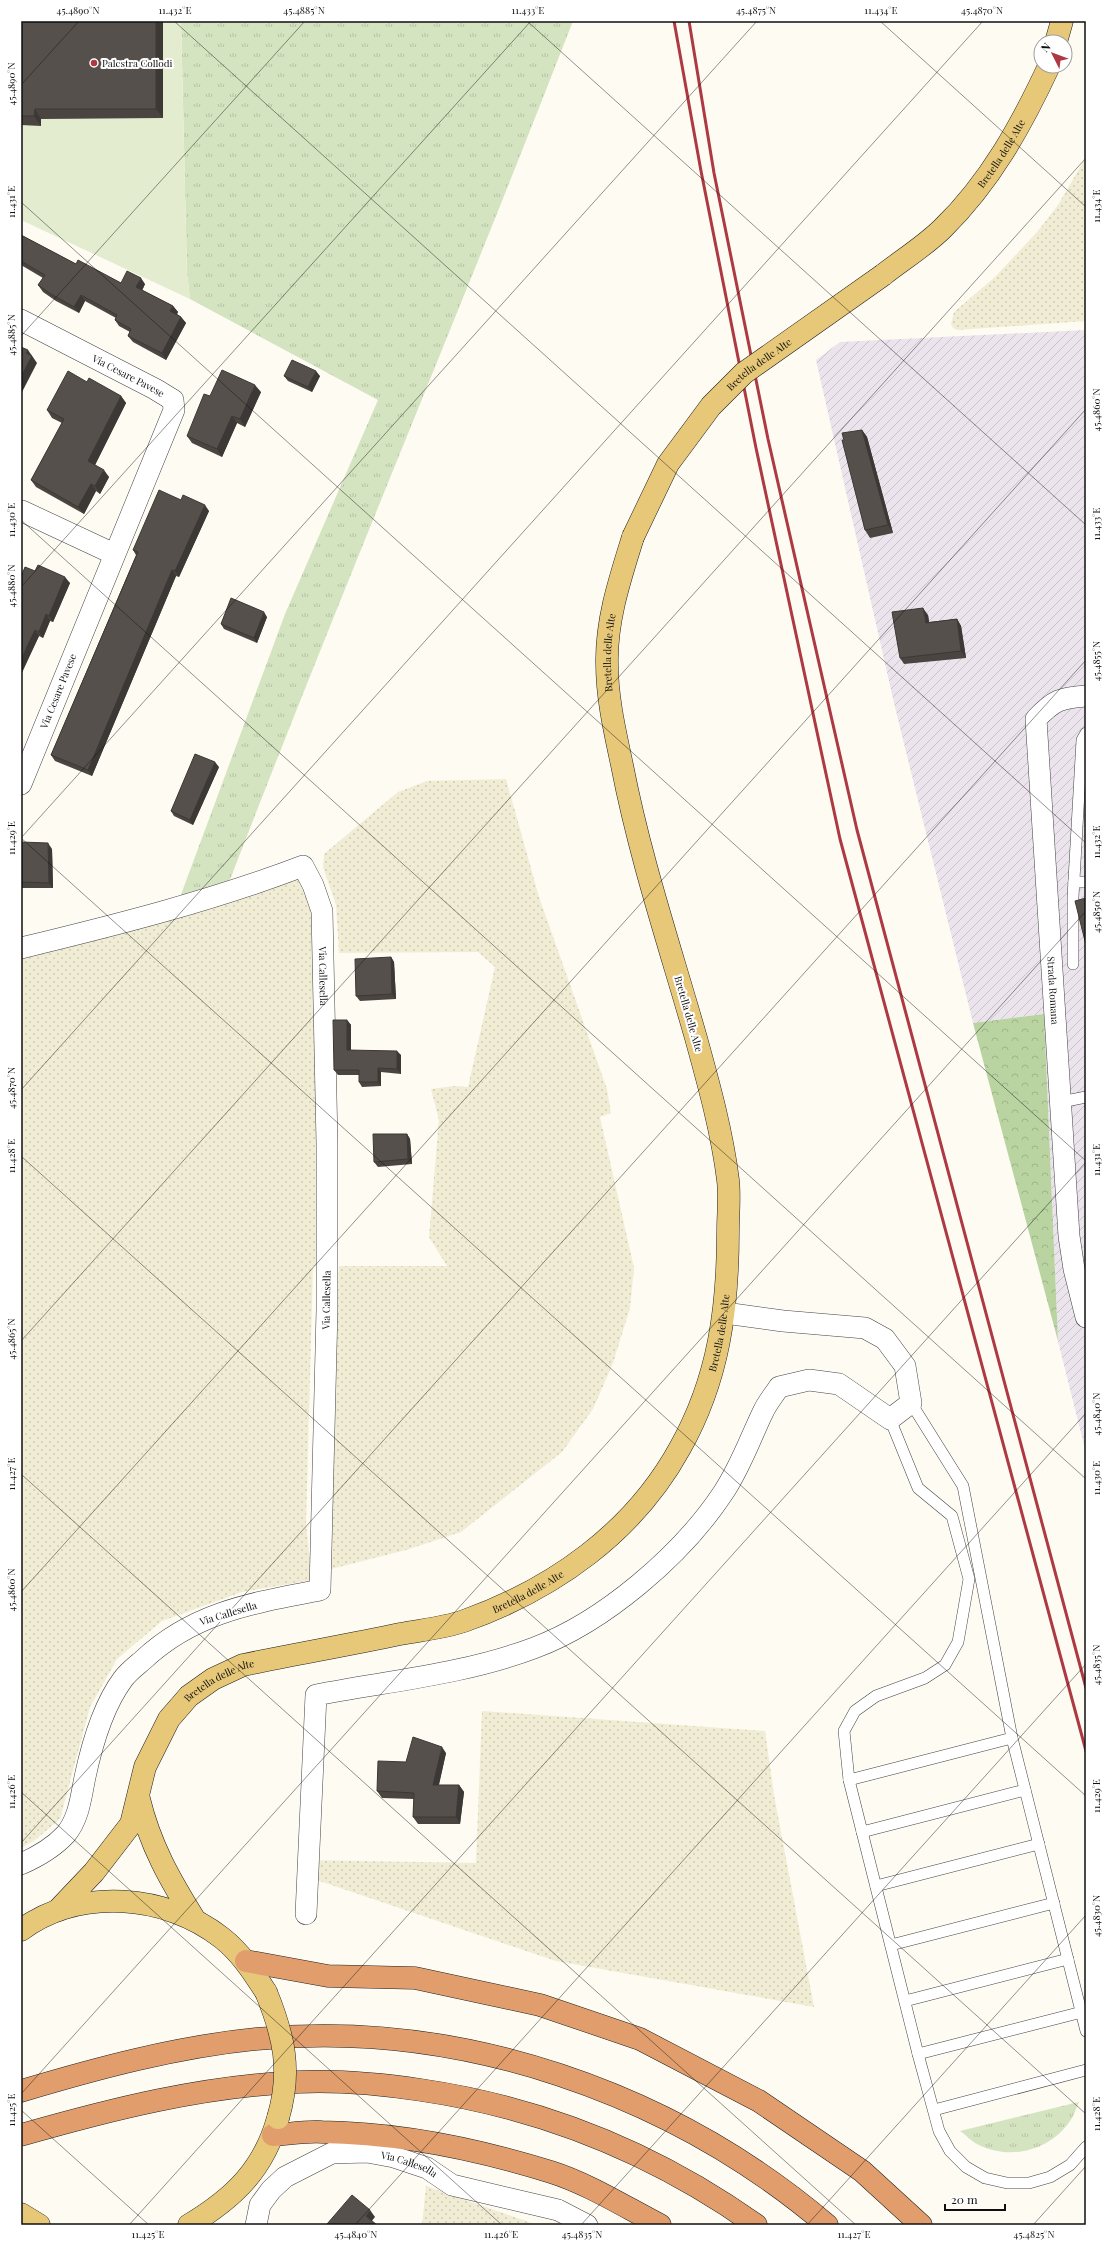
<svg xmlns="http://www.w3.org/2000/svg" width="1107" height="2246" font-family="'Playfair Display',serif">
<defs>
<pattern id="industrial-furrows" width="10" height="10" patternUnits="userSpaceOnUse"><rect width="10" height="10" fill="#ebe4ec"/><path d="M-1 1l2-2M0 10L10 0M9 11l2-2" fill="none" stroke="#c8c2c9"/></pattern>
<pattern id="farmland-dots" width="8" height="8" patternUnits="userSpaceOnUse"><rect width="8" height="8" fill="#f1edd5"/><path d="M2 2h.1M6 6h.1" fill="none" stroke="#cdcab6" stroke-width="1.8" stroke-linecap="round"/></pattern>
<pattern id="grass-tufts" width="24" height="20" patternUnits="userSpaceOnUse"><rect width="24" height="20" fill="#d4e4c0"/><path d="M3 7l-1-3M5 7V3M7 7l1-3M15 17l-1-3M17 17v-4M19 17l1-3" fill="none" stroke="#b5c2a4"/></pattern>
<pattern id="forest-crowns" width="20" height="18" patternUnits="userSpaceOnUse"><rect width="20" height="18" fill="#b9d3a1"/><path d="M2 6a3 3 0 1 1 6 0M12 15a3 3 0 1 1 6 0" fill="none" stroke="#9eb489"/></pattern>
</defs>
<rect width="100%" height="100%" fill="#fdfbf2"/>
<path fill="url(#industrial-furrows)" d="M 1086,330 L 1086,1453 L 1058,1341 L 1044,1014 L 973,1023 L 894,703 L 816,360 L 840,342 Z"/>
<g fill="url(#farmland-dots)">
<path d="M 1086,157 L 1086,321 L 957,330 L 953,328 L 951,324 L 954,312 L 995,277 L 1038,231 L 1058,205 Z"/>
<path d="M 506,779 L 539,897 L 607,1089 L 611,1113 L 600,1117 L 634,1268 L 630,1308 L 613,1363 L 593,1409 L 562,1452 L 461,1532 L 406,1550 L 331,1569 L 332,1442 L 339,1266 L 447,1266 L 429,1237 L 439,1120 L 431,1089 L 454,1086 L 468,1087 L 495,967 L 478,952 L 339,953 L 336,905 L 323,867 L 324,854 L 398,792 L 427,781 Z"/>
<path d="M 309,855 L 326,1265 L 313,1266 L 306,1523 L 312,1580 L 242,1592 L 162,1621 L 117,1659 L 90,1707 L 60,1819 L 35,1840 L 21,1848 L 21,939 L 228,885 Z"/>
<path d="M 482,1711 L 765,1731 L 774,1795 L 814,2007 L 556,1961 L 305,1876 L 304,1860 L 476,1863 Z"/>
<path d="M 426,2186 L 537,2225 L 422,2225 Z"/>
</g>
<g fill="url(#grass-tufts)">
<path d="M 181,21 L 573,21 C 461,310 339,596 228,885 L 179,900 L 285,614 L 378,400 L 190,299 L 187,272 Z"/>
<path d="M 1079,2102 C 1076,2108 1074,2116 1070,2121 C 1050,2151 1009,2161 977,2144 C 971,2141 966,2135 960,2131 Z"/>
</g>
<path fill="url(#forest-crowns)" d="M 1044,1014 L 1058,1341 L 973,1023 Z"/>
<path fill="#e4ecd0" d="M 21,21 L 181,21 L 187,272 L 190,299 L 21,220 Z"/>
<g fill="none" stroke-linecap="round" stroke-linejoin="round">
<g stroke="#424242" stroke-width="12">
<g id="lane">
<path d="M 1074,882 L 1086,882"/>
<path d="M 1073,964 L 1073,897 L 1082,740 L 1086,733"/>
<path d="M 1061,1102 L 1086,1097"/>
<path d="M 911,1403 L 963,1486 L 1012,1738 L 1086,2031"/>
<path d="M 890,1419 L 918,1488 L 952,1516 L 969,1579 L 958,1642 L 945,1665 L 925,1678 L 876,1696 L 855,1711 L 844,1731 L 849,1780 L 918,2054 L 939,2131 L 950,2151 L 966,2167 L 985,2178 L 1007,2183 L 1029,2183 L 1050,2177 L 1070,2165 L 1086,2147"/>
<path d="M 849,1780 L 1012,1738"/>
<path d="M 862,1832 L 1025,1790"/>
<path d="M 876,1886 L 1039,1844"/>
<path d="M 891,1945 L 1054,1903"/>
<path d="M 905,2001 L 1068,1959"/>
<path d="M 918,2054 L 1082,2012"/>
<path d="M 934,2110 L 1086,2070"/>
</g>
</g>
<g stroke="#424242" stroke-width="22">
<g id="street">
<path id="s1" d="M 21,320 L 155,389 L 173,400 L 174,410 L 21,784"/>
<path d="M 22,511 L 114,554"/>
<path id="s2" d="M 1086,696 C 1060,698 1054,700 1036,719 L 1069,1236 L 1074,1269 L 1086,1317"/>
<path id="s3" d="M 21,948 C 116,925 211,901 303,866 L 313,885 L 322,911 L 327,1143 L 327,1310 L 320,1590 C 253,1603 194,1612 143,1660 C 136,1666 128,1672 123,1679 C 103,1706 92,1744 85,1777 C 81,1797 79,1818 66,1834 C 54,1847 37,1857 21,1864"/>
<path d="M 306,1914 L 316,1695 C 389,1681 465,1674 534,1648 C 604,1622 682,1555 723,1493 C 740,1468 750,1439 763,1412 C 767,1403 774,1395 779,1387 L 809,1380 L 839,1384 L 890,1419 L 911,1403 L 905,1366 L 885,1339 L 865,1328 L 783,1321 L 725,1313"/>
<path id="s4" d="M 256,2225 L 260,2205 L 271,2190 L 285,2177 L 332,2153 L 367,2152 L 394,2157 L 427,2168 L 452,2185 L 558,2210 L 587,2225"/>
</g>
</g>
<g stroke="#202020" stroke-width="23">
<g id="primary">
<path d="M 1056,42 L 1062,21"/>
<path id="s5" d="M 883,275 C 902,260 925,246 943,228 C 990,182 1021,126 1049,66"/>
<path d="M 139,1799 C 150,1845 170,1880 195,1920"/>
<path id="s6" d="M 58,1910 L 94,1872 L 131,1824 L 145,1767 L 169,1719 L 189,1696 L 213,1679 L 243,1665 C 296,1654 348,1645 400,1634 C 421,1630 444,1628 464,1621 C 554,1589 634,1532 680,1448 C 719,1379 728,1308 728,1231 C 728,1214 730,1196 728,1180 C 722,1132 709,1085 696,1038 C 670,947 640,858 622,765 C 615,732 607,698 607,664 C 606,620 620,579 633,537"/>
<path d="M 21,1930 C 80,1887 166,1894 222,1938 C 241,1953 253,1972 266,1992"/>
<path d="M 21,2214 L 39,2225"/>
<path d="M 189,2225 C 234,2198 264,2169 278,2118"/>
</g>
</g>
<g stroke="#202020" stroke-width="23">
<g id="highway">
<path d="M 246,1961 L 328,1976 L 415,1978 L 540,2005 L 640,2039 L 759,2101 L 862,2171 L 921,2225"/>
<path d="M 21,2091 C 98,2068 176,2047 256,2039 C 460,2019 672,2093 827,2225"/>
<path d="M 21,2135 C 112,2109 203,2086 298,2082 C 339,2080 381,2084 421,2090 C 543,2108 656,2154 756,2225"/>
<path d="M 273,2135 C 289,2134 306,2131 322,2132 C 399,2133 477,2149 551,2172 C 589,2184 625,2207 660,2225"/>
</g>
</g>
<use href="#lane" stroke="#fff" stroke-width="11"/>
<use href="#street" stroke="#fff" stroke-width="21"/>
<use href="#primary" stroke="#e7c879" stroke-width="22"/>
<use href="#highway" stroke="#e19e6c" stroke-width="22"/>
<g stroke="#ad3942" stroke-width="3">
<path d="M 674,21 L 701,171 L 756,448 L 840,839 L 1086,1751"/>
<path d="M 689,21 L 714,173 L 768,439 L 857,830 L 1086,1688"/>
</g>
<g stroke="#202020" stroke-width="23" stroke-linecap="butt">
<g id="primary-bridge">
<path id="s7" d="M 633,537 L 668,464 L 711,406 L 744,373 L 883,275"/>
<path d="M 266,1992 C 284,2036 292,2071 278,2118"/>
</g>
</g>
<use href="#primary-bridge" stroke="#e7c879" stroke-width="22"/>
</g>
<g fill="#4a4541">
<path d="M 21,21 L 163,21 L 163,118 L 41,119 L 41,126 L 21,125 Z"/>
<path d="M 21,235 L 76,264 L 121,283 L 145,284 L 142,290 L 173,306 L 178,312 L 177,314 L 181,317 L 186,323 L 166,360 L 133,342 L 128,336 L 130,332 L 119,326 L 115,320 L 116,318 L 85,301 L 79,313 L 56,301 L 43,292 L 38,285 L 43,278 L 21,265 Z"/>
<path d="M 284,376 L 320,376 L 312,392 L 288,381 Z"/>
<path d="M 87,382 L 121,396 L 126,403 L 95,465 L 109,477 L 100,494 L 96,491 L 84,514 L 36,487 L 31,480 L 62,423 L 52,418 L 47,410 Z"/>
<path d="M 261,392 L 245,427 L 237,423 L 222,457 L 192,443 L 187,436 L 210,396 Z"/>
<path d="M 862,430 L 867,437 L 893,533 L 870,538 L 865,530 L 844,440 Z"/>
<path d="M 181,500 L 209,511 L 179,577 L 176,576 L 92,776 L 55,761 L 51,755 L 136,555 L 133,550 Z"/>
<path d="M 35,571 L 70,583 L 53,622 L 50,621 L 43,638 L 39,636 L 24,667 Z"/>
<path d="M 928,615 L 929,622 L 957,619 L 961,626 L 966,658 L 904,664 L 900,658 Z"/>
<path d="M 267,617 L 257,643 L 224,629 L 221,624 Z"/>
<path d="M 219,767 L 193,825 L 174,816 L 171,811 Z"/>
<path d="M 21,842 L 52,849 L 53,888 L 21,888 Z"/>
<path d="M 391,957 L 394,962 L 396,999 L 360,1001 L 356,996 Z"/>
<path d="M 347,1020 L 351,1025 L 351,1050 L 401,1055 L 401,1074 L 381,1072 L 381,1086 L 362,1087 L 359,1082 L 359,1075 L 338,1075 L 334,1070 Z"/>
<path d="M 407,1134 L 410,1139 L 412,1164 L 378,1167 L 374,1162 Z"/>
<path d="M 446,1753 L 439,1785 L 459,1785 L 464,1792 L 460,1824 L 418,1824 L 413,1817 L 414,1799 L 382,1798 L 377,1791 L 406,1762 Z"/>
</g>
<g fill="#3c3835">
<path d="M 156,21 L 163,21 L 163,118 L 156,109 Z"/>
<path d="M 35,109 L 41,119 L 41,126 L 34,116 Z"/>
<path d="M 141,278 L 145,284 L 141,293 L 136,287 Z"/>
<path d="M 81,295 L 85,301 L 79,313 L 74,307 Z"/>
<path d="M 173,306 L 178,312 L 175,318 L 170,311 Z"/>
<path d="M 181,317 L 186,323 L 166,360 L 162,353 Z"/>
<path d="M 28,350 L 37,363 L 21,394 L 21,377 L 26,353 Z"/>
<path d="M 316,371 L 320,376 L 312,392 L 308,387 Z"/>
<path d="M 255,385 L 261,392 L 245,427 L 240,419 Z"/>
<path d="M 121,396 L 126,403 L 93,469 L 88,461 Z"/>
<path d="M 232,416 L 237,423 L 222,457 L 217,449 Z"/>
<path d="M 862,430 L 867,437 L 893,533 L 888,525 Z"/>
<path d="M 104,470 L 109,477 L 100,494 L 95,486 Z"/>
<path d="M 91,484 L 96,491 L 84,514 L 78,507 Z"/>
<path d="M 205,505 L 209,511 L 179,577 L 175,571 Z"/>
<path d="M 172,570 L 176,576 L 92,776 L 88,770 Z"/>
<path d="M 65,577 L 70,583 L 53,622 L 49,616 Z"/>
<path d="M 923,608 L 928,615 L 930,629 L 926,623 Z"/>
<path d="M 264,612 L 267,617 L 257,643 L 254,638 Z"/>
<path d="M 46,614 L 50,621 L 43,638 L 39,632 Z"/>
<path d="M 957,619 L 961,626 L 966,658 L 961,651 Z"/>
<path d="M 35,630 L 39,636 L 21,675 L 21,659 Z"/>
<path d="M 215,762 L 219,767 L 193,825 L 190,820 Z"/>
<path d="M 48,843 L 52,849 L 53,888 L 49,883 Z"/>
<path d="M 391,957 L 394,962 L 396,999 L 392,994 Z"/>
<path d="M 347,1020 L 351,1025 L 351,1054 L 347,1050 Z"/>
<path d="M 397,1051 L 401,1055 L 401,1074 L 397,1069 Z"/>
<path d="M 378,1068 L 381,1072 L 381,1086 L 378,1082 Z"/>
<path d="M 407,1134 L 410,1139 L 412,1164 L 408,1159 Z"/>
<path d="M 442,1747 L 446,1753 L 437,1792 L 433,1785 Z"/>
<path d="M 459,1785 L 464,1792 L 460,1824 L 456,1817 Z"/>
<path d="M 370,2210 L 375,2217 L 371,2222 L 366,2216 Z"/>
</g>
<g fill="#56504c" stroke="#3c3835">
<path d="M 21,21 L 156,21 L 156,109 L 35,109 L 34,116 L 21,116 Z"/>
<path d="M 21,235 L 76,264 L 78,260 L 121,283 L 127,271 L 141,278 L 136,287 L 173,306 L 170,311 L 181,317 L 162,353 L 128,336 L 131,329 L 115,320 L 117,315 L 81,295 L 74,307 L 51,294 L 38,285 L 45,275 L 21,261 Z"/>
<path d="M 21,347 L 28,350 L 26,353 L 32,356 L 21,377 Z"/>
<path d="M 292,360 L 316,371 L 308,387 L 284,376 Z"/>
<path d="M 222,370 L 255,385 L 240,419 L 232,416 L 217,449 L 187,436 L 204,394 L 210,396 Z"/>
<path d="M 68,371 L 87,382 L 89,378 L 121,396 L 88,461 L 104,470 L 95,486 L 91,484 L 78,507 L 31,480 L 64,419 L 47,410 Z"/>
<path d="M 862,430 L 888,525 L 865,530 L 842,440 L 844,440 L 842,433 Z"/>
<path d="M 159,490 L 181,500 L 183,495 L 205,505 L 175,571 L 172,570 L 88,770 L 51,755 L 138,552 L 133,550 Z"/>
<path d="M 38,565 L 65,577 L 49,616 L 46,614 L 39,632 L 35,630 L 21,659 L 21,577 L 25,567 L 35,571 Z"/>
<path d="M 231,598 L 264,612 L 254,638 L 221,624 Z"/>
<path d="M 923,608 L 926,623 L 957,619 L 961,651 L 900,658 L 892,612 Z"/>
<path d="M 195,754 L 215,762 L 190,820 L 171,811 Z"/>
<path d="M 21,842 L 48,843 L 49,883 L 21,882 Z"/>
<path d="M 1086,898 L 1086,945 L 1075,901 Z"/>
<path d="M 391,957 L 392,994 L 356,996 L 355,959 Z"/>
<path d="M 333,1020 L 347,1020 L 347,1050 L 397,1051 L 397,1069 L 378,1068 L 378,1082 L 359,1082 L 359,1070 L 334,1070 Z"/>
<path d="M 373,1134 L 407,1134 L 408,1159 L 374,1162 Z"/>
<path d="M 413,1737 L 442,1747 L 433,1785 L 459,1785 L 456,1817 L 413,1817 L 414,1793 L 377,1791 L 378,1761 L 406,1762 Z"/>
<path d="M 352,2195 L 370,2210 L 366,2216 L 377,2225 L 328,2225 L 327,2224 Z"/>
</g>
<path fill="none" stroke="#0f0f0f" stroke-width="1" stroke-opacity="0.45" d="M 174,21 L 1086,843M 527,21 L 1086,525M 880,21 L 1086,207M 21,85 L 79,21M 21,202 L 1086,1161M 21,336 L 305,21M 21,520 L 1086,1479M 21,587 L 531,21M 21,838 L 1086,1796M 21,838 L 757,21M 21,1090 L 983,21M 21,1156 L 1086,2114M 21,1341 L 1086,158M 21,1474 L 856,2225M 21,1592 L 1086,409M 21,1792 L 502,2225M 21,1843 L 1086,660M 21,2094 L 1086,911M 21,2110 L 149,2225M 129,2225 L 1086,1162M 355,2225 L 1086,1413M 581,2225 L 1086,1664M 807,2225 L 1086,1915M 1033,2225 L 1086,2166"/>
<circle fill="#ad3942" stroke="#fff" stroke-width="1.5" cx="94" cy="63" r="4"/>
<g text-anchor="middle" stroke-width="4" stroke-linejoin="round" paint-order="stroke">
<g font-size="10" fill="#0f0f0f" stroke="#fff" text-anchor="start">
<text x="102" y="67">Palestra Collodi</text>
</g>
<g font-size="10" fill="#0f0f0f" stroke="#fff">
<text dy="4" stroke="none"><textPath href="#s5" startOffset="171">Bretella delle Alte</textPath></text>
<text dy="4" stroke="none"><textPath href="#s7" startOffset="217">Bretella delle Alte</textPath></text>
<text dy="4" stroke="none"><textPath href="#s1" startOffset="121">Via Cesare Pavese</textPath></text>
<text dy="4" stroke="none"><textPath href="#s6" startOffset="1645">Bretella delle Alte</textPath></text>
<text transform="translate(58 691) rotate(-68)" y="4">Via Cesare Pavese</text>
<text dy="4" stroke="none"><textPath href="#s3" startOffset="408">Via Callesella</textPath></text>
<text dy="4" stroke="none"><textPath href="#s2" startOffset="329">Strada Romana</textPath></text>
<text transform="translate(689 1014) rotate(74)" y="4">Bretella delle Alte</text>
<text transform="translate(326 1300) rotate(-89)" y="4">Via Callesella</text>
<text dy="4" stroke="none"><textPath href="#s6" startOffset="949">Bretella delle Alte</textPath></text>
<text dy="4" stroke="none"><textPath href="#s6" startOffset="614">Bretella delle Alte</textPath></text>
<text transform="translate(228 1613) rotate(-17)" y="4">Via Callesella</text>
<text dy="4" stroke="none"><textPath href="#s6" startOffset="290">Bretella delle Alte</textPath></text>
<text dy="4" stroke="none"><textPath href="#s4" startOffset="190">Via Callesella</textPath></text>
</g>
</g>
<rect width="1107" height="2246" fill="none" stroke="#ffffff" stroke-width="44"/>
<g transform="translate(1053 54) rotate(312)"><circle r="19" fill="#ffffff" stroke="#9f9f9f"/>
<path d="M0-3L7 15L0 10L-7 15Z" fill="#ad3942"/>
<text y="-6" font-size="11" font-weight="bold" text-anchor="middle" fill="#0f0f0f">N</text>
</g>
<path d="M945 2204v6h60v-6" fill="none" stroke="#0f0f0f" stroke-width="2"/>
<text x="951" y="2204" font-size="12" fill="#0f0f0f" stroke="#ffffff" stroke-width="3" paint-order="stroke">20 m</text>
<rect x="22" y="22" width="1063" height="2202" fill="none" stroke="#0f0f0f" stroke-width="1.5"/>
<g font-size="10" text-anchor="middle" fill="#0f0f0f">
<text x="78" y="14">45.4890°N</text>
<text x="175" y="14">11.432°E</text>
<text x="304" y="14">45.4885°N</text>
<text x="528" y="14">11.433°E</text>
<text x="756" y="14">45.4875°N</text>
<text x="881" y="14">11.434°E</text>
<text x="982" y="14">45.4870°N</text>
<text transform="translate(11 84) rotate(-90)" y="4">45.4890°N</text>
<text transform="translate(11 202) rotate(-90)" y="4">11.431°E</text>
<text transform="translate(1096 206) rotate(-90)" y="4">11.434°E</text>
<text transform="translate(11 335) rotate(-90)" y="4">45.4885°N</text>
<text transform="translate(1096 410) rotate(-90)" y="4">45.4860°N</text>
<text transform="translate(11 520) rotate(-90)" y="4">11.430°E</text>
<text transform="translate(1096 524) rotate(-90)" y="4">11.433°E</text>
<text transform="translate(11 586) rotate(-90)" y="4">45.4880°N</text>
<text transform="translate(1096 661) rotate(-90)" y="4">45.4855°N</text>
<text transform="translate(11 838) rotate(-90)" y="4">11.429°E</text>
<text transform="translate(1096 842) rotate(-90)" y="4">11.432°E</text>
<text transform="translate(1096 912) rotate(-90)" y="4">45.4850°N</text>
<text transform="translate(11 1088) rotate(-90)" y="4">45.4870°N</text>
<text transform="translate(11 1156) rotate(-90)" y="4">11.428°E</text>
<text transform="translate(1096 1160) rotate(-90)" y="4">11.431°E</text>
<text transform="translate(11 1339) rotate(-90)" y="4">45.4865°N</text>
<text transform="translate(1096 1414) rotate(-90)" y="4">45.4840°N</text>
<text transform="translate(11 1474) rotate(-90)" y="4">11.427°E</text>
<text transform="translate(1096 1478) rotate(-90)" y="4">11.430°E</text>
<text transform="translate(11 1590) rotate(-90)" y="4">45.4860°N</text>
<text transform="translate(1096 1665) rotate(-90)" y="4">45.4835°N</text>
<text transform="translate(11 1792) rotate(-90)" y="4">11.426°E</text>
<text transform="translate(1096 1796) rotate(-90)" y="4">11.429°E</text>
<text transform="translate(1096 1916) rotate(-90)" y="4">45.4830°N</text>
<text transform="translate(11 2110) rotate(-90)" y="4">11.425°E</text>
<text transform="translate(1096 2114) rotate(-90)" y="4">11.428°E</text>
<text x="148" y="2238">11.425°E</text>
<text x="356" y="2238">45.4840°N</text>
<text x="501" y="2238">11.426°E</text>
<text x="582" y="2238">45.4835°N</text>
<text x="854" y="2238">11.427°E</text>
<text x="1034" y="2238">45.4825°N</text>
</g>
</svg>
